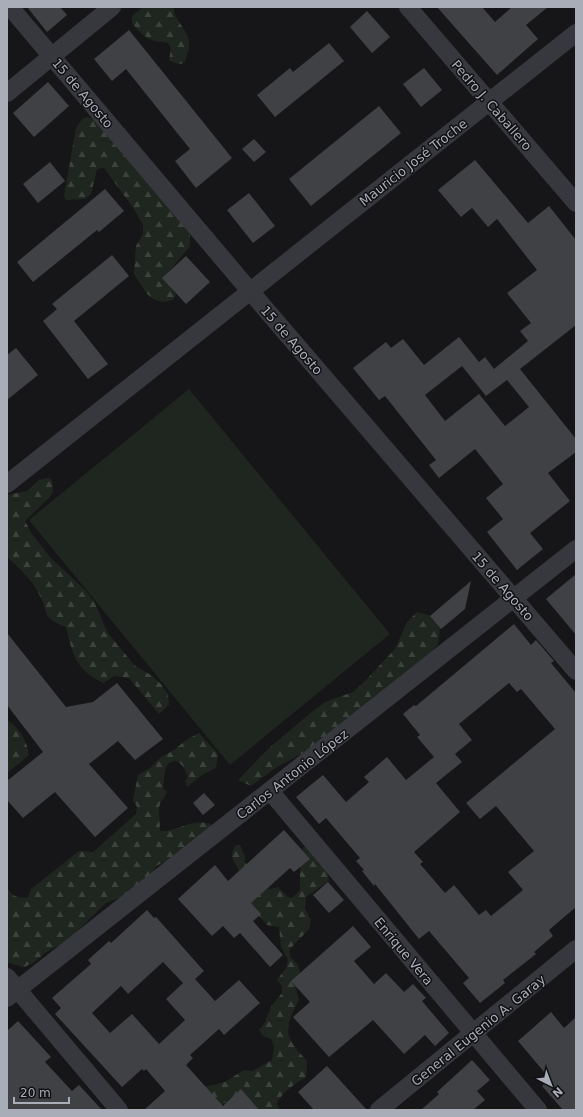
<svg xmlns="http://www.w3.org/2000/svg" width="583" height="1117" font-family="'DejaVu Sans',sans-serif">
<defs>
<pattern id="forest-firs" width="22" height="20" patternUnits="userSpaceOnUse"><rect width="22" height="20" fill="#1e261f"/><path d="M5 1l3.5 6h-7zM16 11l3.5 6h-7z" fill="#3c433d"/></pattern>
</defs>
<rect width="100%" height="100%" fill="#161618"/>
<path fill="#1e261f" d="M 189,389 L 390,634 L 230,765 L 29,520 Z"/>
<g fill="url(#forest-firs)">
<path d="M 143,7 L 174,7 C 173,20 188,29 189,42 C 190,48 186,56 185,62 C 180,66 174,63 169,60 L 171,49 L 168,43 C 161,40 158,43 152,40 C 144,37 137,30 132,23 L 132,16 Z"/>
<path d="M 87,117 L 95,119 L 190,229 L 190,246 L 167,274 L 166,278 L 176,295 L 173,300 L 163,302 L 155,300 L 147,294 L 134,274 L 136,246 L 143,234 L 143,225 L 134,209 L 104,168 L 97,169 L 91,194 L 85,199 L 66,200 L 64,196 L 76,128 L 82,119 Z"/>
<path d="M 48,478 L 52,480 L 53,492 L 50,497 L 25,521 L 32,534 L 51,558 L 86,591 L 95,603 L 107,632 L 135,666 L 151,675 L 161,684 L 168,694 L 169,705 L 159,714 L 129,678 L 115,676 L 103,683 C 75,669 73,655 66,627 C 42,618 50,616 40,596 C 33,580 19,568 7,557 L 7,495 L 27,491 L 39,480 Z"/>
<path d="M 417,612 L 431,616 L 440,628 L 438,644 L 417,670 L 318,745 L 277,767 L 251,786 L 238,780 L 269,748 L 313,711 L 325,702 L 353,692 L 365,681 L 395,649 L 407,622 Z"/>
<path d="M 7,720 C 17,725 30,744 28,756 L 7,773 Z"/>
<path d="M 199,733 L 218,754 L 216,768 L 202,775 L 187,787 L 185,780 L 188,777 C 185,770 183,763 175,761 C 162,762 165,780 163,789 L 167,791 C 166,797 160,801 159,808 C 159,815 160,824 160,831 C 179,832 189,818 211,824 L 212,832 L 179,855 L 156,866 L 153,873 L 122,897 L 106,903 L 67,941 L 45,953 L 33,963 L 24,967 L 9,963 L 7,961 L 7,885 C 10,896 18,899 28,897 L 31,889 L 79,851 L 93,852 L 136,814 L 137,807 L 133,800 L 138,775 L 150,768 L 161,757 L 174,750 L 186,740 Z"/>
<path d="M 236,845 L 240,845 L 246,859 L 244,860 C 245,864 266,887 270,889 L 278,887 L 288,897 L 292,898 L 300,890 L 300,862 L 303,848 L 307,846 L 327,863 L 329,881 L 306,897 L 305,908 L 311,921 L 309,929 L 290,949 L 290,957 L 298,965 L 302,979 L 296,989 L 299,1000 C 283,1030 284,1036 307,1061 L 306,1077 C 295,1084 283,1091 277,1103 L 279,1110 L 242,1110 L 232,1102 L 224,1103 L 218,1108 L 204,1087 L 225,1082 L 244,1070 L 252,1071 L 272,1060 L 274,1046 L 271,1039 L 263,1036 L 259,1030 L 264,1024 L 272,1005 L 282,993 L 282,986 L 277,980 L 286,968 L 288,960 L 281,947 L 279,927 L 267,925 L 240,895 C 241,889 242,881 241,875 C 237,863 226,858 236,845 Z"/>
</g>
<g fill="#404145" fill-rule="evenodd">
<path d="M 27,7 L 60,7 L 67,15 L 47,32 Z"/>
<path d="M 437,7 L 482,7 L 495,22 L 512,7 L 548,7 L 526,25 L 538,39 L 497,75 Z"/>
<path d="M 367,11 L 390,37 L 372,53 L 350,27 Z"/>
<path d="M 129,30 L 232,158 L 196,188 L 175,161 L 190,149 L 126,69 L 112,81 L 94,59 Z"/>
<path d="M 329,43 L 344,61 L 275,117 L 257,95 L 290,68 L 293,72 Z"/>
<path d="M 424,68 L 442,90 L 421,107 L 403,84 Z"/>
<path d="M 48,82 L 69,106 L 34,137 L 13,113 Z"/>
<path d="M 379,106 L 401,133 L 311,206 L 289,179 Z"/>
<path d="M 254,139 L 266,152 L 254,162 L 242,149 Z"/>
<path d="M 475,160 L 528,223 L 549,206 L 576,240 L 576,325 L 520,369 L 576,439 L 576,452 L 548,473 L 570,501 L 530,533 L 543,549 L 517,570 L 487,532 L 503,519 L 486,498 L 503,484 L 475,449 L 439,478 L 429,465 L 436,460 L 385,396 L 379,400 L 353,368 L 386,342 L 391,348 L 403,339 L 424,365 L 459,337 L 479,362 L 485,357 L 494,369 L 528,341 L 520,331 L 531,323 L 507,293 L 537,270 L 497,219 L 488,227 L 472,208 L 461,217 L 438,190 ZM 462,366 L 486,396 L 507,380 L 529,407 L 505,426 L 479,394 L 445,421 L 425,395 Z"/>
<path d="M 50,162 L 65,181 L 38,203 L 23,184 Z"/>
<path d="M 105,189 L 124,211 L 99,232 L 97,230 L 33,282 L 17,262 Z"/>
<path d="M 249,193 L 275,226 L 253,243 L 227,210 Z"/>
<path d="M 112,255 L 129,276 L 74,321 L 108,364 L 88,379 L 43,321 L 57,309 L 52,304 Z"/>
<path d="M 186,256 L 210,282 L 186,304 L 162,278 Z"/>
<path d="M 16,348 L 38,375 L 7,400 L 7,355 Z"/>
<path d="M 576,574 L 576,635 L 546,599 Z"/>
<path d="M 471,581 L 465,609 L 441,629 L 430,616 Z"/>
<path d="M 514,624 L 531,645 L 536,640 L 554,661 L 551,663 L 576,693 L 576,907 L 549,930 L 553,936 L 534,952 L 536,954 L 503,980 L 505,983 L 480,1003 L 463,983 L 469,978 L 429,931 L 419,939 L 375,884 L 374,886 L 362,871 L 364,870 L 356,861 L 360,858 L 326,818 L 319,824 L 296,797 L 323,775 L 346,802 L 369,782 L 364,777 L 387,757 L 406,780 L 434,757 L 417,737 L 420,735 L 403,714 L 414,705 L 416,706 ZM 509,683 L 517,692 L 521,689 L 555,729 L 466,803 L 480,819 L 496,806 L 534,851 L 508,872 L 523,890 L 491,916 L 486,910 L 479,915 L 454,885 L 445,893 L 420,864 L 423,862 L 414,852 L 460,812 L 436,783 L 462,762 L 455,754 L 472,740 L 459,724 Z"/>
<path d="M 7,633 L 66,707 L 93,702 L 117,683 L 163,739 L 135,760 L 118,741 L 89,764 L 128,808 L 95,837 L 55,792 L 23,818 L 7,800 L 7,781 L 43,752 L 7,705 Z"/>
<path d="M 204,793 L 215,805 L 203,815 L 193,803 Z"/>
<path d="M 284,830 L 310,859 L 294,872 L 290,868 L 251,903 L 261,914 L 253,921 L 283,955 L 270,967 L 240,933 L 234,938 L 223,926 L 212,936 L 178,899 L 215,865 L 228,881 Z"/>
<path d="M 328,882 L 344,900 L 329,913 L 313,895 Z"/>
<path d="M 147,910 L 154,918 L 156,917 L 204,971 L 195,979 L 215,1001 L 239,980 L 260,1003 L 224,1035 L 219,1029 L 190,1055 L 193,1058 L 186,1065 L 223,1106 L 241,1089 L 259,1110 L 144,1110 L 165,1091 L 146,1069 L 144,1071 L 142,1069 L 122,1087 L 55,1014 L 61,1008 L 52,998 L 91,964 L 88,960 L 109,941 L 111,943 ZM 163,962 L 183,983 L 166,999 L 185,1020 L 159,1044 L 132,1014 L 110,1033 L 92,1013 L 121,986 L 128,994 Z"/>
<path d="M 353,926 L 371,947 L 354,961 L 374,984 L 386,973 L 404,992 L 413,984 L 426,998 L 422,1001 L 449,1033 L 435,1046 L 425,1035 L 404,1054 L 373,1020 L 329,1057 L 293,1017 L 310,1002 L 291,981 Z"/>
<path d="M 551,1012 L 564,1028 L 576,1017 L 576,1110 L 563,1110 L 542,1086 L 550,1079 L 518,1041 Z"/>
<path d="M 18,1021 L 51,1057 L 45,1062 L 72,1091 L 79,1085 L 102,1110 L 7,1110 L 7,1031 Z"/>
<path d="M 472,1060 L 490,1080 L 477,1091 L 485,1100 L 473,1110 L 421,1110 L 439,1094 L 437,1092 Z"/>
<path d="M 327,1066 L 367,1110 L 314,1110 L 298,1092 Z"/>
</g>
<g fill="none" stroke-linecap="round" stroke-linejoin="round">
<g stroke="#37383d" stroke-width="18">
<path d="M 10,7 L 250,291 L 576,671"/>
<path d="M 408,7 L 576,203"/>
<path d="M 7,93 L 112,7"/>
<path d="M 7,484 L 576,33"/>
<path d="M 270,791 L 538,1110"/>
<path d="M 7,977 L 119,1110"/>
<path d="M 7,998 L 576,549"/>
<path d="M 379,1110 L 576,949"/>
</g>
</g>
<g text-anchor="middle" stroke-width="3" stroke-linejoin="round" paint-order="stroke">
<g font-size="13" fill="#a8adb8" stroke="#111113">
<text transform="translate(83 93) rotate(50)" y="5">15 de Agosto</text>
<text transform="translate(492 105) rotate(49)" y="5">Pedro J. Caballero</text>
<text transform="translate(413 162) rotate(-38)" y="5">Mauricio José Troche</text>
<text transform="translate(292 340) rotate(49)" y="5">15 de Agosto</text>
<text transform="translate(503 586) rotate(49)" y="5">15 de Agosto</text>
<text transform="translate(292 774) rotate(-38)" y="5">Carlos Antonio López</text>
<text transform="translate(404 951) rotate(50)" y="5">Enrique Vera</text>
<text transform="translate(478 1030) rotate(-39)" y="5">General Eugenio A. Garay</text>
</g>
</g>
<rect width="583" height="1117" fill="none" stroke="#a8adb8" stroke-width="16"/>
<g transform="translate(551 1085) rotate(138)" stroke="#111113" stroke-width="3" paint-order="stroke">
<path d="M0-3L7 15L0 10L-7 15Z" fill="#a8adb8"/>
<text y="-6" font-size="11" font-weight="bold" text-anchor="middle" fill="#a8adb8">N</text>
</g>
<path d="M14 1097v6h55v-6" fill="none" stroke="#a8adb8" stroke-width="2"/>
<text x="20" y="1097" font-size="12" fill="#a8adb8" stroke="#111113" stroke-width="3" paint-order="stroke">20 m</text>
</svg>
